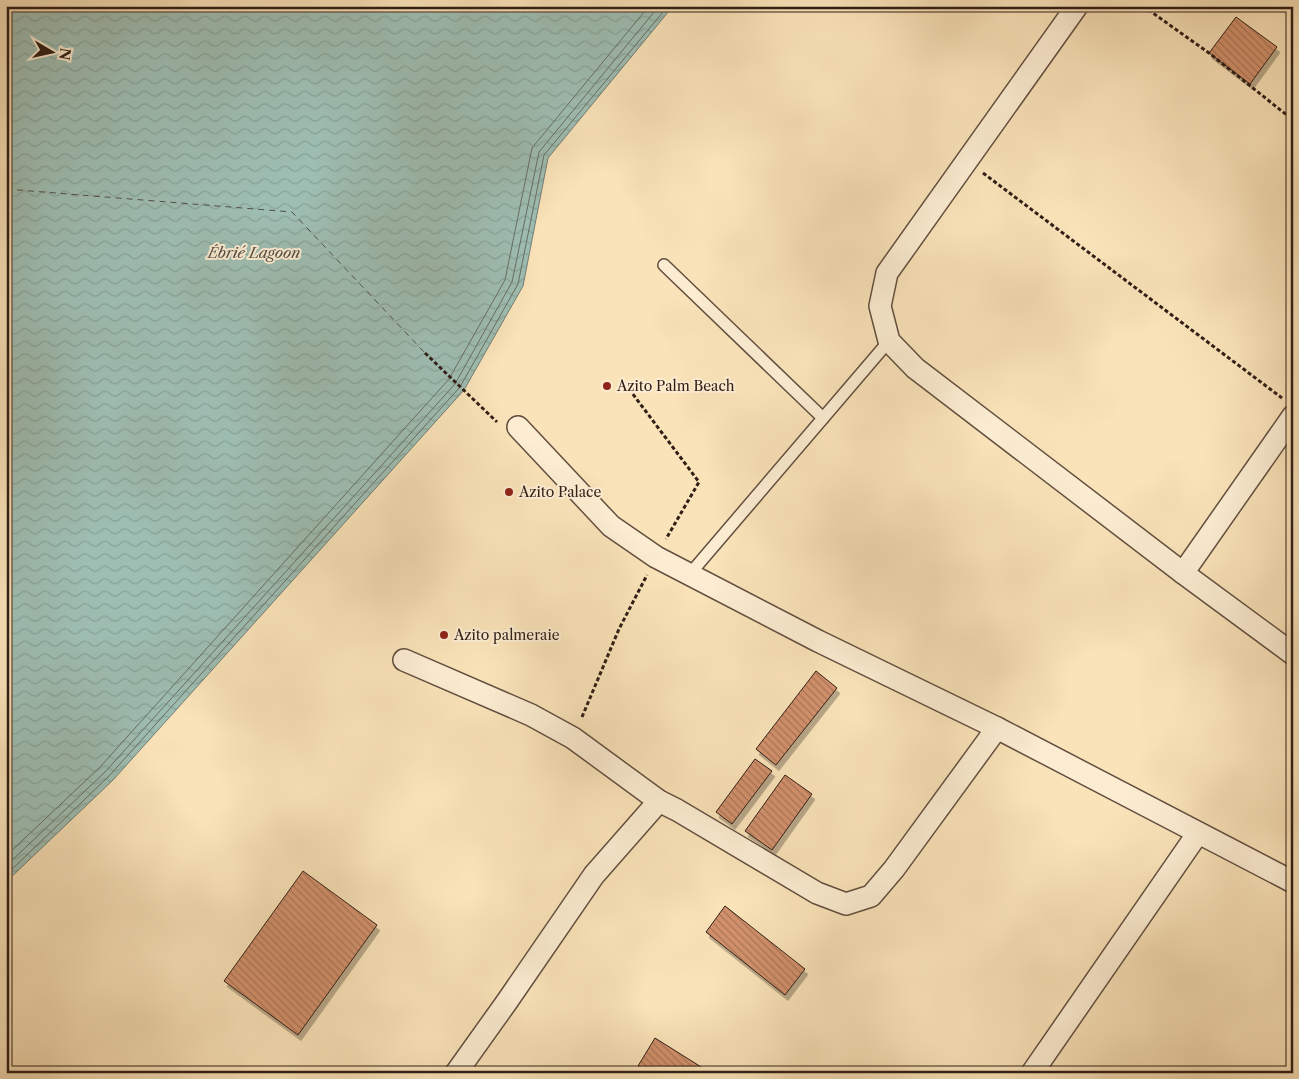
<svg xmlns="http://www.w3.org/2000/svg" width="1299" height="1079" font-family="'Libre Caslon Text',serif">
<defs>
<pattern id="water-waves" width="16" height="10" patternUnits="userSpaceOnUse" patternTransform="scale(1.25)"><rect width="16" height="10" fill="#9ebeb3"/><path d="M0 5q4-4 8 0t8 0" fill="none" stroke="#88a399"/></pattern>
<pattern id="building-back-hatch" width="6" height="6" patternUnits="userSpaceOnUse" patternTransform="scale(1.25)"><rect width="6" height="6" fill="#d2916c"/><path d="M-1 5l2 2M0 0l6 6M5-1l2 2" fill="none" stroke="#ab7658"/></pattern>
<filter id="shadow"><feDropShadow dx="3" dy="5.5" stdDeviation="0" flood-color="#0004"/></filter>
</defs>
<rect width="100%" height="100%" fill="#fae3b9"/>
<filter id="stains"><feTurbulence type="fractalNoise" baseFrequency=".004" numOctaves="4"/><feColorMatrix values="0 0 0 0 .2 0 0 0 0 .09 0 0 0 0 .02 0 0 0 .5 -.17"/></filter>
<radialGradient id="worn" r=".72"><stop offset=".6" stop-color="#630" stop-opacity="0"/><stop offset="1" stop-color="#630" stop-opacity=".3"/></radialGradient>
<path fill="url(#water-waves)" stroke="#727e75" d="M 6,6 L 681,6 L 669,11 L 548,158 L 523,286 L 464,390 L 113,780 L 6,882 Z"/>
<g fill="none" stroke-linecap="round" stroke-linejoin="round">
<g stroke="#676e65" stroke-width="1">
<path d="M 6,856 L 100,767 L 449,379 L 505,280 L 532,148 L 649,6"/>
<path d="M 6,866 L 105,772 L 455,384 L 512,282 L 539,152 L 659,6"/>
<path d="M 6,875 L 109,776 L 460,387 L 518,284 L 544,155 L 668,6"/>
</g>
<path stroke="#514e46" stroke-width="1" stroke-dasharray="6 5" stroke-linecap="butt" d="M 6,189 L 292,212 L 425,353"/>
</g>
<g fill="url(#building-back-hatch)" stroke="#301e17" filter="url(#shadow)">
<path d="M 1236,17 L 1277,47 L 1250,84 L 1209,53 Z"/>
<path d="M 816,671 L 837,688 L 776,765 L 756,749 Z"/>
<path d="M 755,759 L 772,771 L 732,824 L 716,812 Z"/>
<path d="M 785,775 L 812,794 L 772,850 L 745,831 Z"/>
<path d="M 303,871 L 377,925 L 298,1035 L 224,981 Z"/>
<path d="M 725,906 L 805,969 L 785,995 L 706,932 Z"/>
<path d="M 655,1038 L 706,1070 L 704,1073 L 649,1073 L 638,1066 Z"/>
</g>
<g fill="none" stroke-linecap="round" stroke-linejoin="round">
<g stroke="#624f40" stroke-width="14">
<g id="service">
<path d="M 664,265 L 823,418"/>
<path d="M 689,575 L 889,341"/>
</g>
</g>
<g stroke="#624f40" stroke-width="24">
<g id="minor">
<path d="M 1077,6 L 887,273 L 880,306 L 889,341 L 915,368 L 1183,573 L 1293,654"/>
<path d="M 518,427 L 611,526 L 656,557 L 818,641 L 997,728 L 1293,882"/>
<path d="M 1183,573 L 1293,416"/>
<path d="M 404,660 L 531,715 L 573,738 L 659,801 L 677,810 L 817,893 L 846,904 L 871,896 L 894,869 L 997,728"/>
<path d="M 456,1073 L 506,1003 L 594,875 L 659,801"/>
<path d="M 1032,1073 L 1198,833"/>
</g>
</g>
<g stroke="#301e17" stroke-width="3" stroke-dasharray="4 2.5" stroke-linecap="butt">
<path d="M 1143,6 L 1209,53 L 1293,120"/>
<path d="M 983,173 L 1282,398"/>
<path d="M 425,353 L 497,422"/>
<path d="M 629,389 L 699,482 L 666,539"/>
<path d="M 582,717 L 619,629 L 647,575"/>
</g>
<use href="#service" stroke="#fcedd2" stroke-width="11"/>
<use href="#minor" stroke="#fcedd2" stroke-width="21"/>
</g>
<g fill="#8f2418" stroke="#fcedd2" stroke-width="2">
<circle cx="607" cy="386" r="5"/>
<circle cx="509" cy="492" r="5"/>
<circle cx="444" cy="635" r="5"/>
</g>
<g text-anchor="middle" stroke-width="4" stroke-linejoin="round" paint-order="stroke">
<g font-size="14" fill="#301e17" stroke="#fcedd2" text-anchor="start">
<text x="617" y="391">Azito Palm Beach</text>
<text x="519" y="497">Azito Palace</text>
<text x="454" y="640">Azito palmeraie</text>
</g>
<g font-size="15" font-style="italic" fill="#514e46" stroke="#fcedd2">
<text x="254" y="258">Ébrié Lagoon</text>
</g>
</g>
<rect width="1299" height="1079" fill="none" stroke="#fae3b9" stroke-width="25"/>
<rect x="8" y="8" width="1284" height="1064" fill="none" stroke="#301e17" stroke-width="2.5"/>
<rect x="12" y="12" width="1274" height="1054" fill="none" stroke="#301e17"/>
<g transform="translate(52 52) rotate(99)" stroke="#fcedd2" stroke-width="4" paint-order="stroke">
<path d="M0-4L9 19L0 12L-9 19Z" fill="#301e17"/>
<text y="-8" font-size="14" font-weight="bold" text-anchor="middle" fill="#301e17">N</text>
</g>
<rect width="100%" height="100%" filter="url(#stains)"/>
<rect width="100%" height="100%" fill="url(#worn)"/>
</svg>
